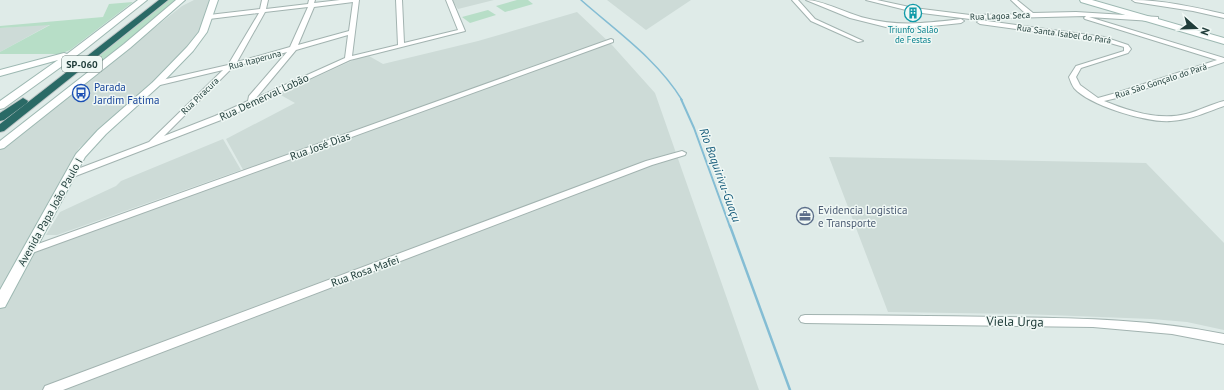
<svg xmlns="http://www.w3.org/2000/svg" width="1224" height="390" font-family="'PT Sans',sans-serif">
<rect width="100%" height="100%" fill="#dfebe8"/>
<g fill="#cddbd7">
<path d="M 194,0 L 210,0 L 200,32 L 165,72 L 79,148 L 18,257 L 246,175 L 226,139 L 295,103 L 279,94 L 358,58 L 369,56 L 383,64 L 478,41 L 577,12 L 612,45 L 655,93 L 759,390 L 0,390 L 0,150 L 182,6 Z"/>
<path d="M 452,0 L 494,0 L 458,9 Z"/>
<path d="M 607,0 L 691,0 L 646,30 Z"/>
<path d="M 51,24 L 0,52 L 0,28 Z"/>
<path d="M 223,139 L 241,170 L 57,235 L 46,235 L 60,212 L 116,186 L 121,181 Z"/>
<path d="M 829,157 L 1146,163 L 1224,243 L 1224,330 L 1187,322 L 1152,319 L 1023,314 L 888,312 Z"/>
</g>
<g fill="#b7dec7">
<path d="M 168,0 L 177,0 L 94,68 L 83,68 Z"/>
<path d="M 517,0 L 528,0 L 533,4 L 505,12 L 496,6 Z"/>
<path d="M 133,2 L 70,50 L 60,54 L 0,54 L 0,52 L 50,25 L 0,28 L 0,26 L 103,17 L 109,4 Z"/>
<path d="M 488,10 L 496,15 L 470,23 L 462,17 Z"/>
</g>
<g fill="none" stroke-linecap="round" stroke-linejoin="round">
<path stroke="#84bdd4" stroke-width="1.5" d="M 581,0 C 616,31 657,59 682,100"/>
<path stroke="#84bdd4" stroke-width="2" d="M 681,99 L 694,128 L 730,227"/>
<path stroke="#84bdd4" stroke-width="2.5" d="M 730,226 L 790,390"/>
<g stroke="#a2b3b0" stroke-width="2">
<g id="street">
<path d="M 262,0 L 268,0 L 266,9 L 308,4 L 309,0 L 315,0 L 314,3 L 340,0 L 359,0 L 352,56 L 398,45 L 396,0 L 402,0 L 404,43 L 458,30 L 446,0 L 452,0 L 465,31 L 350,60 L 221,120 L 73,177 L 67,177 L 66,175 L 67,173 L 149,142 L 223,70 L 156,86 L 153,86 L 153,82 L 228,65 L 259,13 L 209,19 L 206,17 L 209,15 L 260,9 ZM 353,2 L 349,31 L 298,45 L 314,7 ZM 308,7 L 290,47 L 237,62 L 265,12 ZM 348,35 L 345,58 L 256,98 L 296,50 ZM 287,52 L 249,96 L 248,101 L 215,116 L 164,136 L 233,67 Z"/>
<path d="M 792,0 L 798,0 L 815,19 L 863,41 L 858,42 L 811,21 Z"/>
<path d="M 806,0 C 822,0 848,14 865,18 C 898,27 928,23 961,19 L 964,21 L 961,23 L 913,28 L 886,27 L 850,18 Z"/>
<path d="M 866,0 L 877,0 L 914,8 L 970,15 L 1026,14 L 1011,0 L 1017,0 L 1033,13 L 1076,12 L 1158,17 L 1158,19 L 1152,21 L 1089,17 L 1224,58 L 1224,62 L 1121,97 L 1104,101 C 1129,111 1159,121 1186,114 C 1199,111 1211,104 1224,101 L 1224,106 C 1207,112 1190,120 1171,121 C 1148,123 1090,106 1074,88 C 1072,85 1070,80 1069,77 L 1076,66 L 1124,51 L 1124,47 L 1103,41 L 980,24 L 977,22 L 980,20 L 1104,37 L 1128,45 L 1131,49 L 1128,53 L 1081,68 L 1076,77 L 1080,85 L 1098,98 L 1116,93 L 1217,60 L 1085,19 L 1084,18 L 1086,16 L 970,19 L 914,12 Z"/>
<path d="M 1132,0 C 1163,0 1194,7 1224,14 L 1224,18 L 1193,11 L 1135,2 Z"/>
<path d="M 611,39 L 613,40 L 613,42 L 32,253 L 24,253 L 23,251 L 24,249 Z"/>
<path d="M 682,151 L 686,153 L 685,155 L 652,165 L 63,390 L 43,390 L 45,386 L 646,161 Z"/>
<path d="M 805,315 C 871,315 936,316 1002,317 C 1076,318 1150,319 1224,334 L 1224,344 L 1172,334 L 1093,327 L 805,323 L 801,322 L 799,319 L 801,316 Z"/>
</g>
</g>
<g stroke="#9db8b2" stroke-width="2">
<g id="secondary">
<path d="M 138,0 L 147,0 L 83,51 L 4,108 L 0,109 L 0,101 L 58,60 L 0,76 L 0,70 L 64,53 L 67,54 Z"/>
<path d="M 176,0 L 185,0 L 130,48 L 4,148 L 0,149 L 0,141 L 124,44 Z"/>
<path d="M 210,0 L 218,0 L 207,32 L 193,51 L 159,86 L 106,134 L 85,157 L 5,307 L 0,308 L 0,290 L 76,154 L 98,130 L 153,82 L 187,47 L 199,32 Z"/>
<path d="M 1080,0 L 1092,0 L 1224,38 L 1224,44 L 1081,2 Z"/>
</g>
</g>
<g stroke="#c0c8c8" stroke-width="2">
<g id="highway">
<path d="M 159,0 L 168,0 L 4,131 L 0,132 L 0,124 Z"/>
<path d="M 23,98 L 28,101 L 27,103 L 4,120 L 0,121 L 0,113 Z"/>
</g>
</g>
<use href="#street" fill="#fff" fill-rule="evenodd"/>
<use href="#secondary" fill="#fff" fill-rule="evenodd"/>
<use href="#highway" fill="#2a6a66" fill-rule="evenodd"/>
</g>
<defs>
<g id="building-ring" transform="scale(0.9)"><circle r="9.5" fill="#f0f8f5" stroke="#0f9aa8" stroke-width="1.5"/><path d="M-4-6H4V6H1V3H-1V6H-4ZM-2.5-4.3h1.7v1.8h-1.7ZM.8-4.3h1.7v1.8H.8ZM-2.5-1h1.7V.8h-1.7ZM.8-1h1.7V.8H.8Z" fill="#0f9aa8"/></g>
<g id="bus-ring" transform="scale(0.9)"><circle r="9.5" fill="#f0f8f5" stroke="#1a4fb4" stroke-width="1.5"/><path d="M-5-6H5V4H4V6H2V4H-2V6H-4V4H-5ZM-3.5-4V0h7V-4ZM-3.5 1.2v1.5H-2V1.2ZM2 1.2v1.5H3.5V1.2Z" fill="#1a4fb4"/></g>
<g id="office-ring" transform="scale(0.9)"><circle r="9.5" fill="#f0f8f5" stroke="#5c6f8a" stroke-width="1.5"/><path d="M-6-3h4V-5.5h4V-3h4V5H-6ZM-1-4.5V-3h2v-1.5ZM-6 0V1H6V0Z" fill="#5c6f8a"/></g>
</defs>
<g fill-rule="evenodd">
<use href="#building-ring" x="913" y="13"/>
<use href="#bus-ring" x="81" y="93"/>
<use href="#office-ring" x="805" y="216"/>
</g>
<g text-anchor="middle" stroke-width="3" stroke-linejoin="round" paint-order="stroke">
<g font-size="9" fill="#1f3c39" stroke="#f0f8f5">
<text transform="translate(1000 16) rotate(-2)" y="3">Rua Lagoa Seca</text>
<text transform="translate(1064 34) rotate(8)" y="3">Rua Santa Isabel do Pará</text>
<text transform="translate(255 60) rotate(-15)" y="3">Rua Itaperuna</text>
<text transform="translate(1161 81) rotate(-18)" y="3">Rua São Gonçalo do Pará</text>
<text transform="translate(200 96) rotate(-44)" y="3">Rua Piracura</text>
</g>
<g font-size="9" fill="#0d838f" stroke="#f0f8f5">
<text x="913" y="33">Triunfo Salão<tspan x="913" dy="10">de Festas</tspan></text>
</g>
<rect fill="#f0f8f5" stroke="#5e7471" stroke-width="1" x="62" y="56" width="40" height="16" rx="3"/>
<g font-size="10" font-weight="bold" fill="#1f3c39">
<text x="82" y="68">SP-060</text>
</g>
<g font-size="11" fill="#164399" stroke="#f0f8f5" text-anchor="start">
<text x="94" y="91">Parada<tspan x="94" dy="13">Jardim Fatima</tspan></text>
</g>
<g font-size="11" fill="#1f3c39" stroke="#f0f8f5">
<text transform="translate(264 97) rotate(-25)" y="4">Rua Demerval Lobão</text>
<text transform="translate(320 146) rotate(-20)" y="4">Rua José Dias</text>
<text transform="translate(50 212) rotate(-61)" y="4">Avenida Papa João Paulo I</text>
<text transform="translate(365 271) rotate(-20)" y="4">Rua Rosa Mafei</text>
</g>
<g font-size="11" fill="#4e5e75" stroke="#f0f8f5" text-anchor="start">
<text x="818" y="214">Evidencia Logistica<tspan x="818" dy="13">e Transporte</tspan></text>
</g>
<g font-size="12" font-style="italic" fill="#175c7b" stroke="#f0f8f5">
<text transform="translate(720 175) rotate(70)" y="4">Rio Baquirivu-Guaçu</text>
</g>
<g font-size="13" fill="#1f3c39" stroke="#f0f8f5">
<text transform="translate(1015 321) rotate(1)" y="5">Viela Urga</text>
</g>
</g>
<g transform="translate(1196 28) rotate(110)" stroke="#f0f8f5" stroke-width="3" paint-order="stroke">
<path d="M0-3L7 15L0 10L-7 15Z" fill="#1f3c39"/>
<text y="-6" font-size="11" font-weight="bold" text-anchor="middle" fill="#1f3c39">N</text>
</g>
</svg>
